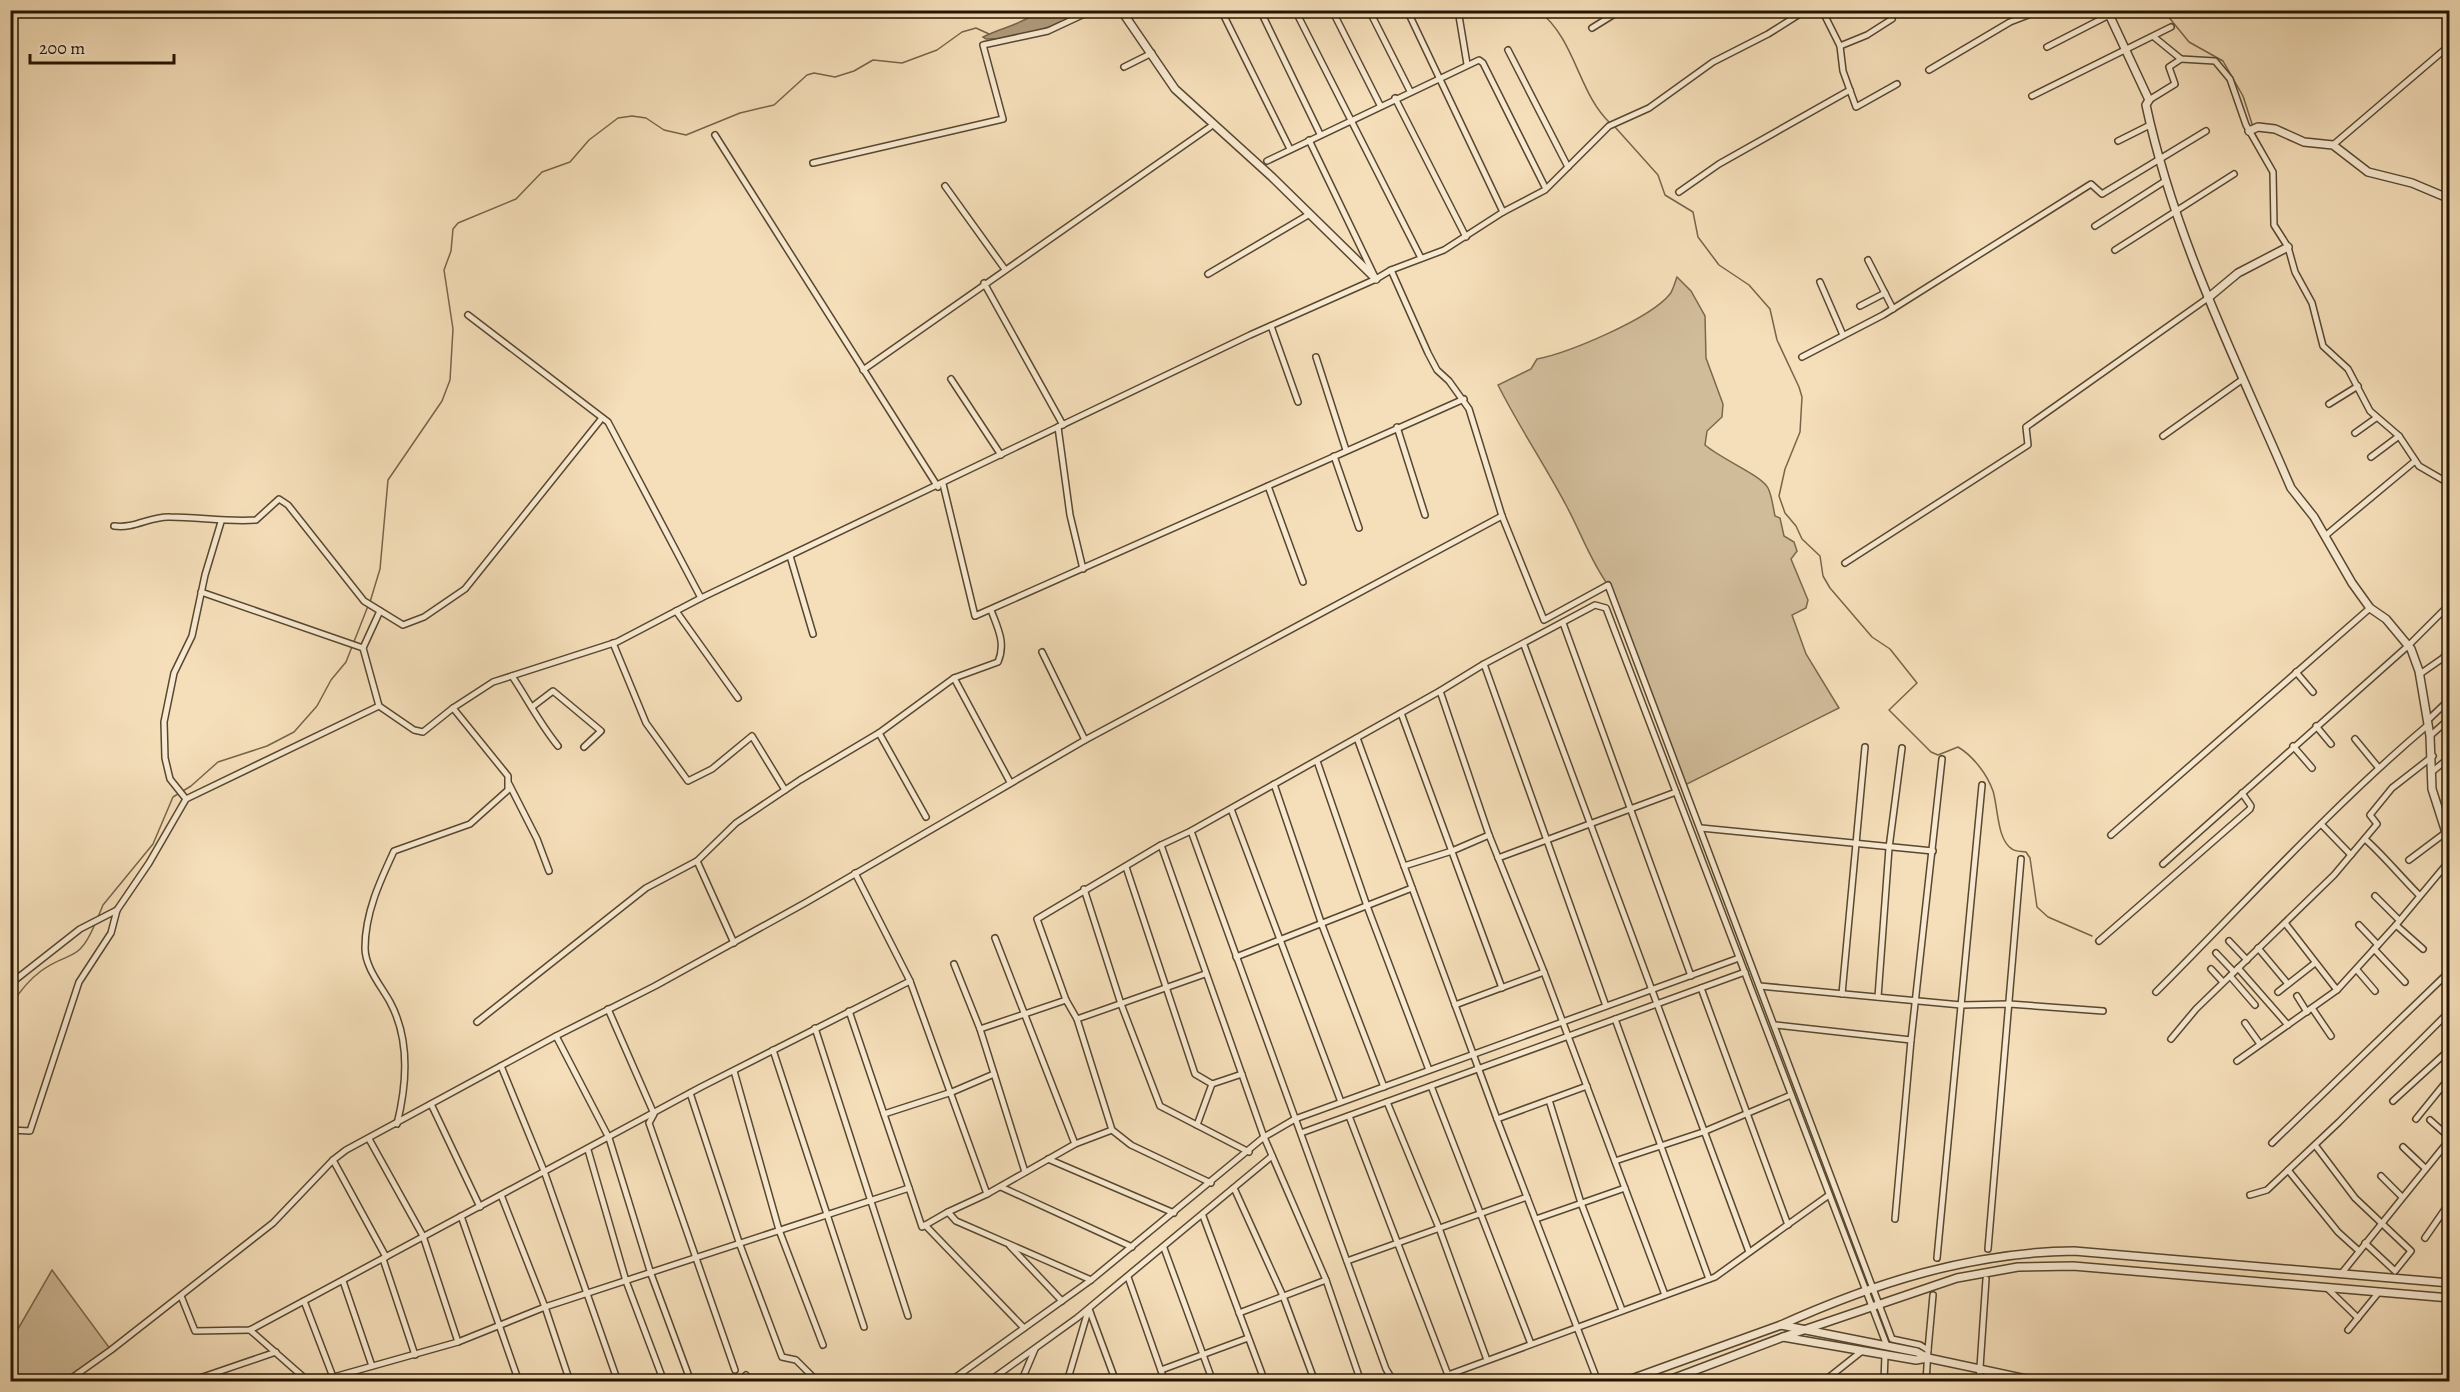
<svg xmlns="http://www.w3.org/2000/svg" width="2460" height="1392" font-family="Alegreya,serif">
<rect width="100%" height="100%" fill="#f5dfba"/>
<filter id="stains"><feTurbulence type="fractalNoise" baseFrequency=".00333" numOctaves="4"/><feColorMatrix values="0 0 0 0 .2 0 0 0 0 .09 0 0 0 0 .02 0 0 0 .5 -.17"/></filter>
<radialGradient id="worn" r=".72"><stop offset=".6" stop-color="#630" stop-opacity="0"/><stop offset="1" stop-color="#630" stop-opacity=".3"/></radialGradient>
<g fill="#d1bc9a" stroke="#7a684d" stroke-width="1.5">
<path d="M 1677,277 L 1691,291 L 1705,316 L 1706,358 L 1723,404 L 1722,417 L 1707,431 L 1705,445 C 1721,459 1761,475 1768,488 C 1772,496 1773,507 1775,516 L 1780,518 L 1784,536 L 1794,542 L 1797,551 L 1791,559 L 1808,600 L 1806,608 L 1792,615 L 1806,654 L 1839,708 L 1685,785 L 1608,585 C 1590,560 1581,533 1567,507 C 1545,465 1519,427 1498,385 L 1531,369 L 1537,359 C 1568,353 1650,319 1670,294 C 1673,290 1675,282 1677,277 Z"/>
<path d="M 52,1270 L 111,1350 L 63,1381 L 11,1382 L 11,1341 Z"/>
</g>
<path fill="#ae9a7b" stroke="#77644a" stroke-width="1.5" d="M 1061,11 L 1082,11 C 1053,28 1019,39 986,39 L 983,37 C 1003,27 1014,27 1033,15 L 1044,16 Z"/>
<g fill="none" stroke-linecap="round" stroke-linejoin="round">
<g stroke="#77644a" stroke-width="1.5">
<path d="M 1538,10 C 1577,41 1577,92 1611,124"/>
<path d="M 2163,10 L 2189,42 L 2223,61 L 2243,96 L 2253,127"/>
<path d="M 1615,127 L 1658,175 L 1665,195 L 1693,212 L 1698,237 L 1719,265 L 1749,285 L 1770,309 L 1777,340 L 1799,387 L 1802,397 L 1800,432 L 1785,469 L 1779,496 L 1785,513 L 1796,526 L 1802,539 L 1820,556 L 1823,576 L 1830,588 L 1872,637 L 1890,649 L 1917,683 L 1889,710 L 1931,752 L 1938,755 L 1958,747 C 1973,756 1987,774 1993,791 C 1998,807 1997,840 2012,849 C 2016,852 2022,851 2026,852 L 2030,858 L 2037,907 L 2048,917 L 2092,936"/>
<path d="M 2254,132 L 2273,167"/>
<path d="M 2315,306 L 2318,315"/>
<path d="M 2339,357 L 2349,366"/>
<path d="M 2352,370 L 2362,390"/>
<path d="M 2435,472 L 2449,480"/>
<path d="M 370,602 L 380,569 L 388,480 L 442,401 L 450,380 L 453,329 L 444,270 L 451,251 L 453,229 L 458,223 L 516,199 L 542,172 L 570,162 L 589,140 L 618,118 L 632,116 L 646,118 L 664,130 L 686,135 L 740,113 L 774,105 L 807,75 L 814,73 L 835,77 L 854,71 L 873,60 L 902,63 L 937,50 L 962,32 L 976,28 L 989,34"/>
<path d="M 98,917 L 103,905 L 153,844 L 173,797 L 191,786 L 218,762 L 267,746 L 294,732 L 317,706 L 331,680 L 346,662 L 368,606"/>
<path d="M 10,1006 C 18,994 30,979 41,971 C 70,950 78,964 95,924"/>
</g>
<g stroke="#58472e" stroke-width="8">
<g id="minor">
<path d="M 1221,10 L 1290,149"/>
<path d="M 1260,10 L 1320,134"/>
<path d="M 1295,10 L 1421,258"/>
<path d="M 1332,10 L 1380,105"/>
<path d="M 1369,10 L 1410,91"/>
<path d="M 1407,10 L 1503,212"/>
<path d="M 1458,10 L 1467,64"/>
<path d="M 1822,10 L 1840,46 L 1843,71 L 1856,107 L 1897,84"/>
<path d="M 1592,28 L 1621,10"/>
<path d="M 2154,37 L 2181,59 L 2215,61 L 2230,79 L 2246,125 L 2273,172 L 2274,225 L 2288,247 L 2295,272 L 2312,303 L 2323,346 L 2348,369 L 2370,411 L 2399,436 L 2419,466 L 2450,484"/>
<path d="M 1840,46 L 1867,35 L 1892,19"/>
<path d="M 2047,47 L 2119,10"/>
<path d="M 1508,50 L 1568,167"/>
<path d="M 1124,67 L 1152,53"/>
<path d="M 1929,70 L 2010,22 L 2041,10"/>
<path d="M 2032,96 L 2171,27"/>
<path d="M 1395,98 L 1466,237"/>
<path d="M 2149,100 L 2175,84 L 2169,67 L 2181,59"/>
<path d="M 715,135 L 938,487"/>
<path d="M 1309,140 L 1375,277"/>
<path d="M 2118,141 L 2150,125"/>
<path d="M 2333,145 L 2450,45"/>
<path d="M 1267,161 L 1479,60 L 1483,63 L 1545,187"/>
<path d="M 813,163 L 1003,119 L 983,45 L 1048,31 L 1093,10"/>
<path d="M 945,186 L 1004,268"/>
<path d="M 1679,192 L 1719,164 L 1850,90"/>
<path d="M 2095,226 L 2165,181"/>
<path d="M 2115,250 L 2234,174"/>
<path d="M 1868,260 L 1893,309"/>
<path d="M 1391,270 L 1428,353 L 1437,370 L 1449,381 L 1469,409 L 1502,516 L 1544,620 L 1608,585 L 1892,1339 L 1920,1345 L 1928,1350 L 1926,1382"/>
<path d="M 1208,274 L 1308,215"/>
<path d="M 1820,282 L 1843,335"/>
<path d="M 984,283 L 1063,425"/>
<path d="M 1860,306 L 1885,293"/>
<path d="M 468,315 L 608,422 L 701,598"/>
<path d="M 1271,326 L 1298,402"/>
<path d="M 1316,357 L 1346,450"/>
<path d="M 1802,357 L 1883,315 L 2091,184 L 2102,194 L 2206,131"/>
<path d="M 863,370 L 1210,127"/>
<path d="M 951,379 L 1001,455"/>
<path d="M 2329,404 L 2358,386"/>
<path d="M 1058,427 L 1070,515 L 1083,569"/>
<path d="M 1397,427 L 1425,515"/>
<path d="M 2355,433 L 2376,418"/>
<path d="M 2163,436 L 2243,379"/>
<path d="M 1334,456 L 1359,528"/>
<path d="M 2371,457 L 2399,436"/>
<path d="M 943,484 L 975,616 L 1464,399"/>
<path d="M 1268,486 L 1303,582"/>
<path d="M 114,526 C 135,529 150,516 170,517 C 199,517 226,522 256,520 L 279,499 L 288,505 L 364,601 L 403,625 L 424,617 L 465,589 L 602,418"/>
<path d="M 2325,536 L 2415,461"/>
<path d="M 790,556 L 813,634"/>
<path d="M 1845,563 L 2028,445 L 2026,427 L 2208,298"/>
<path d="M 201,592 L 363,648"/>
<path d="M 676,611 L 738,698"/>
<path d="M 1563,623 L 1691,976"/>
<path d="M 613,643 L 646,723 L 688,781 L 712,769 L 752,736 L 785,790"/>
<path d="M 1524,645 L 1749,1252"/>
<path d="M 1042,652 L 1085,740"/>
<path d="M 1484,664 L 1606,1006"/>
<path d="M 2296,672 L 2313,692"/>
<path d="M 2420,674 L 2443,658 L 2450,648"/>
<path d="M 512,676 C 528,700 540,724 558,746"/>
<path d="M 954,678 L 1010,782"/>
<path d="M 1440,691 L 1489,835 L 1544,972 L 1665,1295"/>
<path d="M 379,706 L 363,648 L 380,611"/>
<path d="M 532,707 L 553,691 L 601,731 L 584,747"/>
<path d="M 1401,713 L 1502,988"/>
<path d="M 2428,720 L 2450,699"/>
<path d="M 2316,726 L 2331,744"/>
<path d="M 879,733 L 926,817"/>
<path d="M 2430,736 L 2450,718"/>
<path d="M 1357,738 L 1497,1119 L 1598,1382"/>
<path d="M 2355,739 L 2378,767"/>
<path d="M 2293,746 L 2312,768"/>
<path d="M 1317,761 L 1367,906 L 1429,1070"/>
<path d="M 2433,771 L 2450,757"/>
<path d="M 509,784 L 537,839 L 549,871"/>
<path d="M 1274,784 L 1322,925 L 1384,1087"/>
<path d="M 186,799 L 170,779 L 165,758 L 164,722 L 174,673 L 192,636 L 205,575 L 221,522"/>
<path d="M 1231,809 L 1341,1102"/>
<path d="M 2321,824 L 2351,855"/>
<path d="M 1701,828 L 1933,851"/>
<path d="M 1191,831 L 1386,1369 L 1394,1382"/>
<path d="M 2111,835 L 2370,608"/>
<path d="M 2365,839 C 2385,857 2400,876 2419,895"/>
<path d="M 1161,845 L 1264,1137 L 1326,1280 L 1361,1382"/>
<path d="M 1498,858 L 1676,792"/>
<path d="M 2409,860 L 2445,833"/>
<path d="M 697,861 L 734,943"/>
<path d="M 2163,864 L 2409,645 L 2450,604"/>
<path d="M 1404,866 L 1452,851 L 1489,835"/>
<path d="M 1126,867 L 1195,1074 L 1212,1084 L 1242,1074"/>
<path d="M 855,873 L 910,981 L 987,1194 L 948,1212"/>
<path d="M 1084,889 L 1121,1004 L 1160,1106 L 1249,1152"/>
<path d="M 2375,896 L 2399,920"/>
<path d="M 2285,923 L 2337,990"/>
<path d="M 2359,925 L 2378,945"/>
<path d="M 2396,925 L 2423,949"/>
<path d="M 995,938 L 1075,1144"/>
<path d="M 2099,941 L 2250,809 L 2251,806 L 2242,793"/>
<path d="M 2229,941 L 2247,960"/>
<path d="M 2258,948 L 2288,984"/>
<path d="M 2374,949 L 2405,982"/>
<path d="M 2216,953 L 2234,972"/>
<path d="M 1236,957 L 1412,888"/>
<path d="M 954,964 L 980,1029 L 1025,1172"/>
<path d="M 2238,968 L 2288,1025"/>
<path d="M 2211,969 L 2223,982"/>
<path d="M 2357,970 L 2375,991"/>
<path d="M 2230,976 L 2255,1005"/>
<path d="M 10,984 L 80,929 L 117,910 L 149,863 L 186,799 L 379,706 L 414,730 L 423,732 L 453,708"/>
<path d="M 1760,986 L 1961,1005 L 2009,1004 L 2103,1011"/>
<path d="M 1701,988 L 1788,1225"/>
<path d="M 2156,992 C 2246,902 2331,807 2428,725"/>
<path d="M 2278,992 L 2315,963"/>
<path d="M 1842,994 L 1865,747"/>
<path d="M 2297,996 L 2307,1012"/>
<path d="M 1878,997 L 1889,848 L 1902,748"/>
<path d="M 1066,1000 L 1037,919 L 1161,845 L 1191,831 L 1440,691 L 1484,664 L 1595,605 L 1606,608 L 1887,1346"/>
<path d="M 1455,1005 L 1544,972"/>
<path d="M 2312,1008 L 2331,1036"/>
<path d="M 608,1009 L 654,1114 L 649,1123 L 735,1370"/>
<path d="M 849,1011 L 909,1188"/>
<path d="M 1077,1019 L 1112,1130 L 1131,1145 L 1211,1183"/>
<path d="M 1615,1019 L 1709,1279"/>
<path d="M 477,1022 L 646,888 L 697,861 L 736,823 L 800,780 L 879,733 L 954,678 L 998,662 C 1006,643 998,629 991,610"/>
<path d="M 2245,1023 L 2260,1044"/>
<path d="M 1775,1025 L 1911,1040"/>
<path d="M 815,1028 L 908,1316"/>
<path d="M 980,1029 L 1066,1000 L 1077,1019 L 1205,974"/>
<path d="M 556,1036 L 609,1138 L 651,1274 L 691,1382"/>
<path d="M 2171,1039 L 2196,1009 L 2334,875 L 2377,824 L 2370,815 L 2392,788 L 2433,756"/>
<path d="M 773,1050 L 864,1327"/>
<path d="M 2237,1061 L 2337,990 L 2396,925 L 2450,860"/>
<path d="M 501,1066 L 544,1171 L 618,1382"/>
<path d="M 734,1071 L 779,1230 L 823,1345"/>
<path d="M 1431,1086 L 1531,1344"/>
<path d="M 690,1093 L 740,1245 L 782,1357 L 796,1360 L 818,1382"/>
<path d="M 1549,1100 L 1581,1203 L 1622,1310"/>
<path d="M 2393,1101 L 2450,1049"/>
<path d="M 1387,1102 L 1439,1228 L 1487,1360"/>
<path d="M 431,1104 L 480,1207"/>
<path d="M 884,1114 L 952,1092 L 994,1074"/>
<path d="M 1349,1116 L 1448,1375 L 1715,1277 L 1829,1195"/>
<path d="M 1497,1119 L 1587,1086"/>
<path d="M 2416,1119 L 2450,1077"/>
<path d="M 2430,1120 L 2450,1138"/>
<path d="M 397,1124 C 407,1084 410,1039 390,1002 C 381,986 365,967 365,948 C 365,913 380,881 394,851 L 470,824 L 508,790 L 508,776 L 453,708 L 493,682 L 617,642 L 701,598 L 1250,335 L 1376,279 L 1391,270 L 1444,250 L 1503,212 L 1545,190 L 1609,126 L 1649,108 L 1713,62 L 1768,34 L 1806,10"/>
<path d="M 1197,1125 L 1212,1084"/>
<path d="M 10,1130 L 30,1131 L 79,982 L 111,933 L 117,910"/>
<path d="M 1301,1133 L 1745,972"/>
<path d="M 369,1139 L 423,1236 L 458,1342"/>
<path d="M 2272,1143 L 2450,971"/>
<path d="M 2315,1145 L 2355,1198 L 2411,1251 L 2395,1271 L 2365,1243"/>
<path d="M 2403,1147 L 2425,1168"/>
<path d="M 588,1150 L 626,1281 L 664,1382"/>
<path d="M 1048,1159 L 1174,1213"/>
<path d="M 333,1160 L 386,1257"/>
<path d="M 1615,1161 L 1703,1132 L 1791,1095"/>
<path d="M 2288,1170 L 2338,1232 L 2359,1251"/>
<path d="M 2381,1176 L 2402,1197"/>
<path d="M 1001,1187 L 1132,1247"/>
<path d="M 1234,1188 L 1283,1296 L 1315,1382"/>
<path d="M 987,1194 L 1075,1144 L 1112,1130"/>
<path d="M 501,1195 L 545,1307 L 570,1382"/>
<path d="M 2250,1195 L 2267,1190 L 2339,1122 L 2450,1011"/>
<path d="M 461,1216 L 519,1382"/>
<path d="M 1203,1216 L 1265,1382"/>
<path d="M 1536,1219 L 1625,1188"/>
<path d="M 1895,1219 L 1911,1040 L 1942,759"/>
<path d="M 925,1225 L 1024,1328"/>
<path d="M 2425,1238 L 2450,1202"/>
<path d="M 1010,1246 L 1062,1301"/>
<path d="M 1164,1248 L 1213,1382"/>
<path d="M 1988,1249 L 2021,859"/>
<path d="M 1937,1258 L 1982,785"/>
<path d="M 383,1259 L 415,1355"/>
<path d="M 1347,1261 L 1527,1197"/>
<path d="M 2341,1274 L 2450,1139"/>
<path d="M 1128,1277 L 1165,1382"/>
<path d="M 343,1281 L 372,1366"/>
<path d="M 2327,1288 L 2358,1318"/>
<path d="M 181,1296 L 195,1331 L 250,1330 L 701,1087 L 910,981"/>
<path d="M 304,1301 L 333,1377"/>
<path d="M 1089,1309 L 1116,1382"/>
<path d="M 1239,1313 L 1326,1280"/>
<path d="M 250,1330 L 309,1382"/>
<path d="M 2348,1330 L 2379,1292"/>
<path d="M 1928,1350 L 1933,1295"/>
<path d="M 1161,1370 L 1248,1338"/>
<path d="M 746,1375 L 752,1382"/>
<path d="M 66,1382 L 111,1350 L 273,1223 L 333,1160 L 346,1150 L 556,1036 L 655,986 L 805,903 L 1085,740 L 1502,516"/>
<path d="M 188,1382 L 276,1352"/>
<path d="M 316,1382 L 458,1342 L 545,1307 L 909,1188 L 922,1227 L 948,1212 L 956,1221 L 1091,1280"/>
<path d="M 949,1382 L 1091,1280 L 1264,1137 L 1295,1119 L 1739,958"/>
<path d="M 988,1382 L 1077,1318 L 1272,1156"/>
<path d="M 1021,1382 L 1035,1349"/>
<path d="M 1067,1382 L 1088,1311"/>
<path d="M 1823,1382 L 1862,1351"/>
<path d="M 1884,1382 L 1885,1355"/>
<path d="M 1979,1382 L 1986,1279"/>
</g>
</g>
<g stroke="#58472e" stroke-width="10">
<g id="tertiary">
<path d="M 1121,10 L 1175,89 L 1272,177 L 1376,279"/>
<path d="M 2107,10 L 2149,100 L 2146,105 C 2175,240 2237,362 2291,488 L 2314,517 L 2352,583 L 2370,608 L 2386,619 L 2411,649 L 2419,671 L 2430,736 L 2432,789 L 2450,845"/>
<path d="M 2249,131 L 2258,127 L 2275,129 L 2304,142 L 2333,145 L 2368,172 L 2412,183 L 2450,199"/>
<path d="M 2208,298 L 2238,273 L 2288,247"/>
<path d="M 1781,1325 C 1874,1283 1972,1252 2074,1251 L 2450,1283"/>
<path d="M 1783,1337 L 1957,1278 L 2018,1267 L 2073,1266 L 2450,1298"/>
<path d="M 1601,1382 L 1606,1382"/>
<path d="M 1623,1382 L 1781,1325 L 1917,1352 L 1928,1358"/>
<path d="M 1664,1382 L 1783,1337 L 1916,1360 L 1928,1358 L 2041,1382"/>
</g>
</g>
<use href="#minor" stroke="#f8ead2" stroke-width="5"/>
<use href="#tertiary" stroke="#f8ead2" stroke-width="7"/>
</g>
<rect width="2460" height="1392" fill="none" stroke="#f5dfba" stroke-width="36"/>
<rect x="12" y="12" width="2436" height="1368" fill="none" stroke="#241400" stroke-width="3"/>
<rect x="18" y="18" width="2424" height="1356" fill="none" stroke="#241400" stroke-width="1.5"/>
<path d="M30 54v9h144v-9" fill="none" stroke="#241400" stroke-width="3"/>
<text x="39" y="54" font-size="18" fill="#241400" stroke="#f8ead2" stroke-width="4.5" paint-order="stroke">200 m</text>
<rect width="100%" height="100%" filter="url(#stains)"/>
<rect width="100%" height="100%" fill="url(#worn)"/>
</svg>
